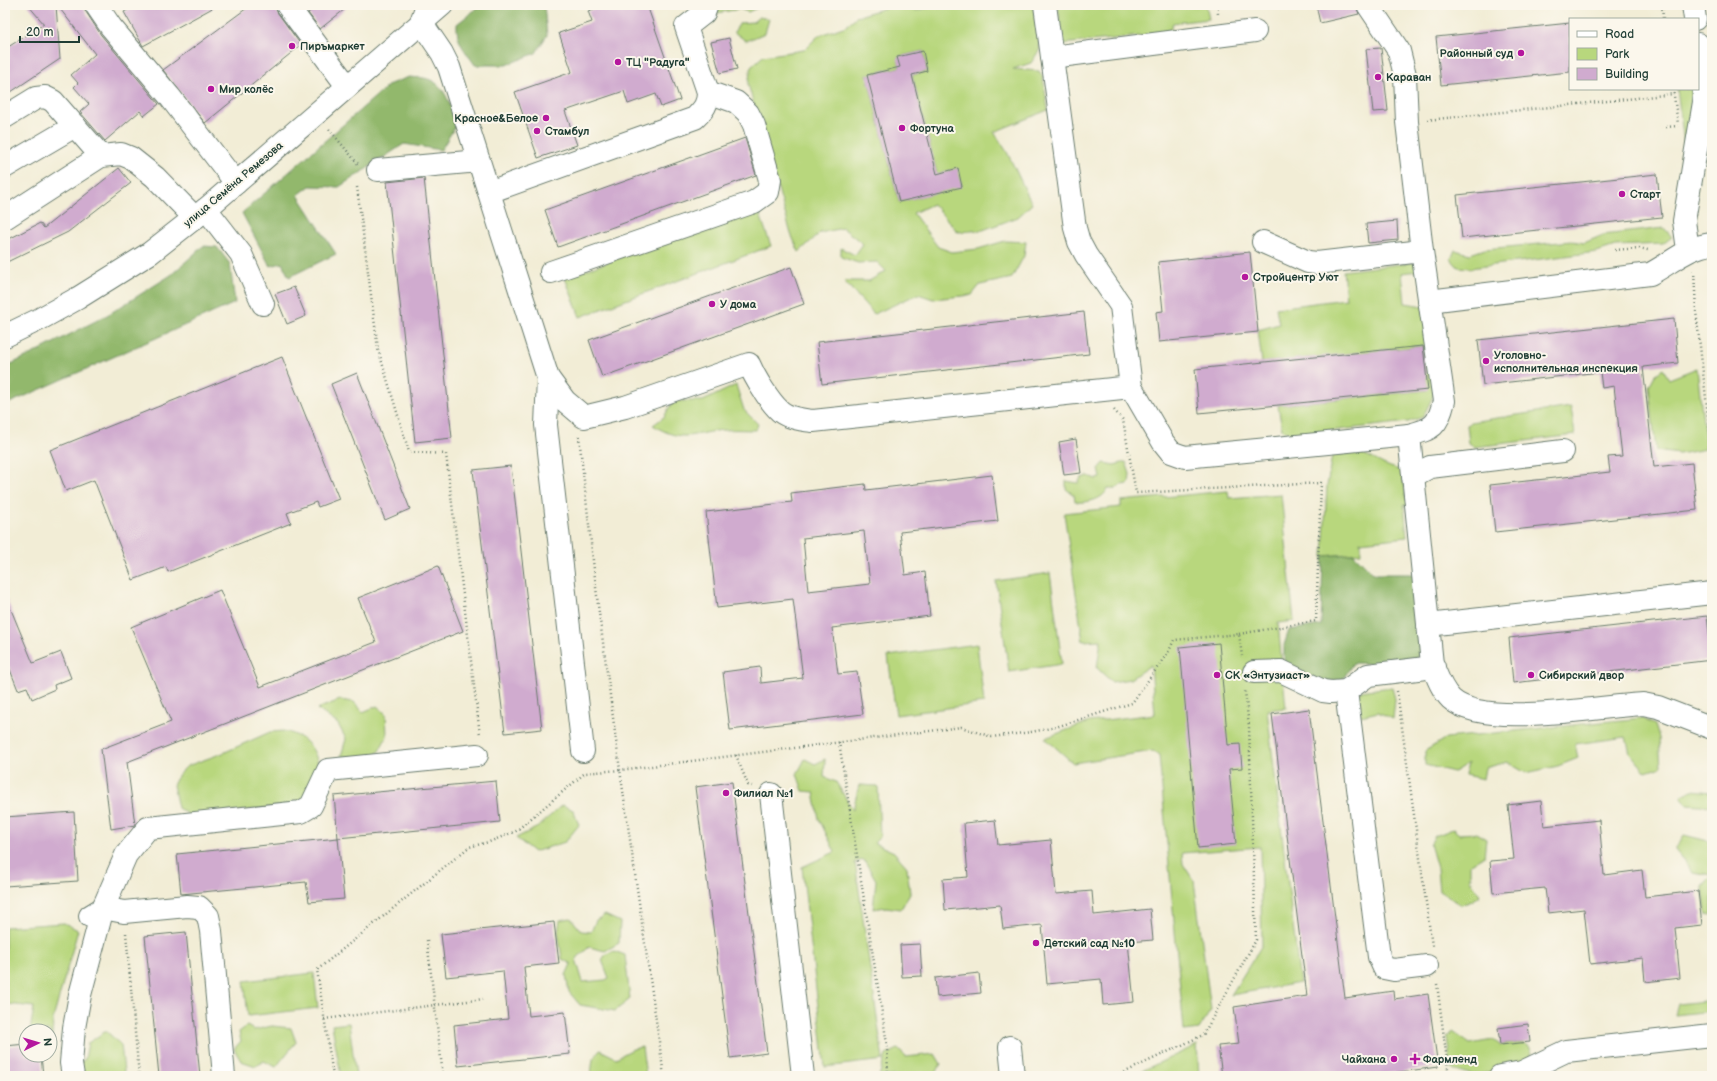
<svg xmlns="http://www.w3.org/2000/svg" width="1717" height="1081" font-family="'Balsamiq Sans',sans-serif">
<rect width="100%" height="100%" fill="#fbf7ec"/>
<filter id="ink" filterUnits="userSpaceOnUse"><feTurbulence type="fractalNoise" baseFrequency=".025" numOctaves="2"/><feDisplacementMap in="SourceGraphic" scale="8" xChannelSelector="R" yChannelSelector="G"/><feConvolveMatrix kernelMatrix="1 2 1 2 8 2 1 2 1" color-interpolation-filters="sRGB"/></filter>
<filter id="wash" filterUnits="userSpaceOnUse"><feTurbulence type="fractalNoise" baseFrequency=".012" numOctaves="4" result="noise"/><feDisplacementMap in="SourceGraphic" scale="16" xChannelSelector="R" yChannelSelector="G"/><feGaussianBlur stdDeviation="0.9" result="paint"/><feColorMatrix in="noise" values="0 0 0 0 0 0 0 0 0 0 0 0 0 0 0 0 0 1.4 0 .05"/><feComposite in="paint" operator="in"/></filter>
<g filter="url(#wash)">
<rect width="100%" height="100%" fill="#f2edd6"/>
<g fill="#b8d77d" stroke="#6c8a58" fill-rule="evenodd">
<path d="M 718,5 L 764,5 L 748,12 L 740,9 L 717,13 Z"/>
<path d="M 894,5 L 904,5 L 915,11 L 938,5 L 1033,5 L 1040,49 L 1031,63 L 1013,69 L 1039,71 L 1043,77 L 1048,110 L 994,132 L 1007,152 L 1032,204 L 1018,217 L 983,230 L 958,232 L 933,204 L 913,213 L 938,247 L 952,252 L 978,249 L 1005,241 L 1026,242 L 1024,256 L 1012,278 L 980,285 L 972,295 L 933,299 L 918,294 L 874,314 L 844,281 L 869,281 L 886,271 L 877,262 L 858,263 L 841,257 L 841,248 L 855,255 L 863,244 L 843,228 L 820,233 L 799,252 L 791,234 L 748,84 L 751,67 L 763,56 L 804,50 L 818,36 L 846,26 L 856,17 ZM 923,51 L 927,71 L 912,75 L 937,174 L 957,169 L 962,186 L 899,202 L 867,75 L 900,67 L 898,57 Z"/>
<path d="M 1058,5 L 1206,5 L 1209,19 L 1173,23 L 1170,33 L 1062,44 Z"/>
<path d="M 759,17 L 769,19 L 765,33 L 746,41 L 734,32 L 740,23 L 753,22 Z"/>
<path d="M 1677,89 L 1698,89 L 1687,166 Z"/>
<path d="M 757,206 L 771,246 L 580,317 L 565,278 Z"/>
<path d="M 1664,228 L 1672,237 L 1663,244 L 1615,246 L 1597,252 L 1470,268 L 1458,267 L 1451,259 L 1455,250 L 1470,254 L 1485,249 L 1572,241 L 1584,243 L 1603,235 Z"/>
<path d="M 1417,262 L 1418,271 L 1402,273 L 1405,303 L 1423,306 L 1434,394 L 1423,417 L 1408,422 L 1294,435 L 1282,430 L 1278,405 L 1427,390 L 1423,346 L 1262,363 L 1258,330 L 1279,324 L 1276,308 L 1346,299 L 1343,271 Z"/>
<path d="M 1697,368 L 1706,449 L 1679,454 L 1656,451 L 1649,386 L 1655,375 L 1663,369 L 1669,379 Z"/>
<path d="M 736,385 L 744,410 L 758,424 L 756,430 C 745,430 735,429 725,430 C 694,432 684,445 653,425 L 664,417 L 673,401 L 703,401 Z"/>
<path d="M 1571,407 L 1575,435 L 1474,447 L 1469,443 L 1467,425 L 1470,422 Z"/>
<path d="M 1359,452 C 1374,458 1385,467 1401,470 L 1408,506 L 1404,504 L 1407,537 L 1360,542 L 1361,553 L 1323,556 L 1327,486 L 1332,455 Z"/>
<path d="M 1126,462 L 1130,474 L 1129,484 L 1121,485 L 1115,489 L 1108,489 C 1102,500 1088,503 1075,502 L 1074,495 L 1066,489 L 1066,481 L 1078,483 L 1081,478 L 1088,476 L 1096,479 L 1101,478 L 1099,469 L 1104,463 L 1114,465 Z"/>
<path d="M 1228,491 L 1229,498 L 1281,494 L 1294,621 L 1278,623 L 1286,708 L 1267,710 L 1300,983 L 1231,995 L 1262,945 L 1260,847 L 1182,853 L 1183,864 L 1194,881 L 1211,1010 L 1199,1029 L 1184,1031 L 1159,755 L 1153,751 L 1073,763 L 1045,738 L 1089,722 L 1155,714 L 1151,665 L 1130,679 L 1112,682 L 1097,668 L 1101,640 L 1083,641 L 1064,513 L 1121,507 L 1121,501 Z"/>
<path d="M 1050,573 L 1062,664 L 1009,672 L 996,581 Z"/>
<path d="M 977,644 L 984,703 L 896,715 L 888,656 Z"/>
<path d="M 1392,687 L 1395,699 L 1393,719 L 1378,712 L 1361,716 L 1356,699 L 1360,691 Z"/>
<path d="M 340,700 L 354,702 L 363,712 L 377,706 L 386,714 L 387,736 L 378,753 L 359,757 L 341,756 L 346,739 L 338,724 L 317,709 Z"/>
<path d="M 1641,718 L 1655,725 L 1659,738 L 1661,767 L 1646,772 L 1630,753 L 1626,737 L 1575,744 L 1578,758 L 1558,766 L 1526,773 L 1507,762 L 1485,768 L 1483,779 L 1465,775 L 1468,763 L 1454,772 L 1425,765 L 1425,751 L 1446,738 Z"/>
<path d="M 284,731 C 308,737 316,749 320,772 L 298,805 L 191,816 L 178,808 L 173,785 L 179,774 L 187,766 L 223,753 L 270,732 Z"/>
<path d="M 805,759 L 815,764 L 825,759 L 824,777 L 836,782 L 853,810 L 859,785 L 878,786 L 880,837 L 874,843 L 894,852 L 907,867 L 910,893 L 901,909 L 886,907 L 873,909 L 876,880 L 864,860 L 855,862 L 883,1060 L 825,1067 L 802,867 L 835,852 L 819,819 L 814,792 L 803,791 L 797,774 Z"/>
<path d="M 1692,790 L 1712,792 L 1712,806 L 1687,804 L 1681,796 Z"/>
<path d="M 562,805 L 573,810 L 579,825 L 565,842 L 534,852 L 516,838 L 538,827 Z"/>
<path d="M 1453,829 L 1459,834 L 1476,833 L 1486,839 L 1484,857 L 1470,864 L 1470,880 L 1480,895 L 1472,901 L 1461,905 L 1439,891 L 1437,868 L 1430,844 L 1435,836 Z"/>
<path d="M 1684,835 L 1712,842 L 1712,875 L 1693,872 L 1675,850 Z"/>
<path d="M 1712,876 L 1712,915 L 1706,914 L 1703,887 Z"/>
<path d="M 605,915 L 620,922 L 619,943 L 605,951 L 589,947 L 576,959 L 583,982 L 605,980 L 609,978 L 602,960 L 606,954 L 614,951 L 625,955 L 630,999 L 615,1011 L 580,1005 L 569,992 L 566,975 L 571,964 L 562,959 L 558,932 L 560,920 L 571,918 L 581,931 L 591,932 L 596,920 Z"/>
<path d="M 64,923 L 78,930 L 53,1019 L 52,1041 L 50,1040 L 50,1031 L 30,1031 L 34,1007 L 8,1004 L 5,1010 L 5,927 Z"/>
<path d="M 314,973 L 318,1008 L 248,1016 L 244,981 Z"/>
<path d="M 1712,1000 L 1712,1011 L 1675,1015 L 1678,1004 Z"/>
<path d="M 349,1023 L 356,1076 L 341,1076 L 332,1025 Z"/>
<path d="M 247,1026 L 254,1030 L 272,1026 L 291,1028 L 296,1042 L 276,1067 L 264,1061 L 256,1066 L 241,1061 L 234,1049 L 241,1041 L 239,1032 Z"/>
<path d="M 106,1031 L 121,1045 L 124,1071 L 121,1076 L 76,1076 L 75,1066 L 85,1059 L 88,1043 Z"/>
<path d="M 1453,1032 L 1470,1044 L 1493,1040 L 1500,1045 L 1522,1043 L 1529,1046 L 1532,1053 L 1527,1062 L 1512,1069 L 1473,1075 L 1451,1069 L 1447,1038 Z"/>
<path d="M 1197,1045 L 1199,1076 L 1131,1076 Z"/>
<path d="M 642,1047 L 646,1076 L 582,1076 L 591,1074 L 593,1059 L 600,1050 L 616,1058 L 633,1049 Z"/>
<path d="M 898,1049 L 906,1057 L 935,1054 L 941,1064 L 935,1073 L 914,1076 L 879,1076 L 886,1055 Z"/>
</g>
<g fill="#92b86c" stroke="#587a50">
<path d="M 481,5 L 544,5 L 547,35 L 536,53 L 506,65 L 475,65 C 465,50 456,43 457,24 Z"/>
<path d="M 409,77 C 415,78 423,77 428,79 C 447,85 451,109 456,125 L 441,150 L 404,144 L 339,187 L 310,186 L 298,195 L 336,254 L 289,277 L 282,263 L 270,266 L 242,213 L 390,84 Z"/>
<path d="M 203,246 L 217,247 L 230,264 L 235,303 L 5,405 L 5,367 L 38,351 L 109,314 L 171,275 Z"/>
<path d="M 1354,554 L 1374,574 L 1417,574 L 1427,646 L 1417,657 L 1377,664 L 1353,663 L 1339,686 L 1284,667 L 1284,645 L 1289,630 L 1321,625 L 1323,556 Z"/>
</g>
<g id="blocks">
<g fill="#d0abcf" fill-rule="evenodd">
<path d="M 28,5 L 56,5 L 60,59 L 5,96 L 5,49 L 44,24 Z"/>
<path d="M 57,5 L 83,5 L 86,12 L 101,35 L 159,104 L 144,116 L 140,111 L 105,141 L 80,112 L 89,104 L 74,87 L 78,83 L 71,75 L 95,54 Z"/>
<path d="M 136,5 L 218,5 L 143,46 L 124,12 Z"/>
<path d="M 251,5 L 275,5 L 277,12 L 301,45 L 205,123 L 163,70 Z"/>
<path d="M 318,5 L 350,5 L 320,29 L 308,13 Z"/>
<path d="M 605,5 L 647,5 L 680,100 L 661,107 L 656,94 L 628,104 L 624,91 L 565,111 L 577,145 L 538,158 L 515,92 L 572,72 L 559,33 L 592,22 L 588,11 Z"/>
<path d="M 1316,5 L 1356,5 L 1359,14 L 1320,23 Z"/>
<path d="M 1570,23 L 1570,72 L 1441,85 L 1436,37 Z"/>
<path d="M 729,38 L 737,69 L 720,73 L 711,42 Z"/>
<path d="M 1381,48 L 1388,111 L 1373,112 L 1366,49 Z"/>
<path d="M 923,51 L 927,71 L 912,75 L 937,174 L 958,168 L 962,187 L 899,202 L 867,75 L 900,67 L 897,57 Z"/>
<path d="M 745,138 L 756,175 L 558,247 L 545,210 Z"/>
<path d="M 119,168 L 131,183 L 68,232 L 5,263 L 5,241 L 40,223 L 44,228 Z"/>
<path d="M 1657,174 L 1662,217 L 1462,238 L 1457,195 Z"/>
<path d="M 424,178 L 452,438 L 415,442 L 387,182 Z"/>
<path d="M 1397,221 L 1398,240 L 1368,243 L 1366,224 Z"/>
<path d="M 1250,252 L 1258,332 L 1159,342 L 1156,312 L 1163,311 L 1158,262 Z"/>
<path d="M 791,267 L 804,304 L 602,377 L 589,340 Z"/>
<path d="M 294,287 L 306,316 L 287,324 L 275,294 Z"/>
<path d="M 1084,312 L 1089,354 L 822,384 L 817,342 Z"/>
<path d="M 1674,319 L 1678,363 L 1643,367 L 1654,467 L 1692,463 L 1697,510 L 1495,532 L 1490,485 L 1610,472 L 1608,457 L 1622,456 L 1614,386 L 1602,388 L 1600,372 L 1483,385 L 1478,340 Z"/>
<path d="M 1423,346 L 1428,390 L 1199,413 L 1195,369 Z"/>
<path d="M 282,357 L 339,499 L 318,507 L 316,502 L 287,513 L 291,523 L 168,572 L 166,567 L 133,580 L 94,480 L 66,491 L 50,450 Z"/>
<path d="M 357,373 L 410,509 L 385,520 L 331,384 Z"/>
<path d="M 1076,439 L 1081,473 L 1064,475 L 1059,442 Z"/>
<path d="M 511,466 L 542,729 L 505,733 L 473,470 Z"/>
<path d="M 992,475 L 998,521 L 900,532 L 905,575 L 925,572 L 930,616 L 832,628 L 838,674 L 857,672 L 863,714 L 730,730 L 723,672 L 760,667 L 761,683 L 803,678 L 793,599 L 717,608 L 706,512 L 792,502 L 791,493 L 865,484 L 866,490 ZM 864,531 L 870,584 L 808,591 L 803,538 Z"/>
<path d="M 438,566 L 463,631 L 127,762 L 135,825 L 111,829 L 101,749 L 171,722 L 131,627 L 220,590 L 260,687 L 376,642 L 358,598 Z"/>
<path d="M 5,595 L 33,663 L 61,652 L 71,678 L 54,685 L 55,689 L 32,699 L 27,687 L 18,690 L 9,667 L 5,669 Z"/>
<path d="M 1707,616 L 1712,660 L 1513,683 L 1509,638 Z"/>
<path d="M 1219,643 L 1228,745 L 1240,744 L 1242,768 L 1229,769 L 1236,844 L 1198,848 L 1180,647 Z"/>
<path d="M 1309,709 L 1345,998 L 1393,991 L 1394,999 L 1428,994 L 1438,1067 L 1384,1074 L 1384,1076 L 1222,1076 L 1218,1046 L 1239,1044 L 1234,1007 L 1307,996 L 1272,714 Z"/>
<path d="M 496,781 L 500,822 L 338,838 L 334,796 Z"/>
<path d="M 732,782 L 767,1053 L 730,1058 L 695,787 Z"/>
<path d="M 1541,801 L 1544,826 L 1599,820 L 1604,875 L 1642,870 L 1645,897 L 1698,891 L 1702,925 L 1675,928 L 1680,978 L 1645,982 L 1643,958 L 1590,964 L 1584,909 L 1548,913 L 1545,888 L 1493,893 L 1490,861 L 1514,859 L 1508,805 Z"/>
<path d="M 74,812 L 78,881 L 5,886 L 5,817 Z"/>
<path d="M 995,820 L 998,845 L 1051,840 L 1056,894 L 1092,891 L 1094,915 L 1150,909 L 1153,940 L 1128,942 L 1134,1002 L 1103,1005 L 1101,979 L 1047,984 L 1042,925 L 1003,929 L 1000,905 L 945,910 L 943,879 L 968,877 L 964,823 Z"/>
<path d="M 338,838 L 344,899 L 309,902 L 306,882 L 181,894 L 177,854 Z"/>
<path d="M 554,922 L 559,963 L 524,967 L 529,1016 L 565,1012 L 570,1054 L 458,1066 L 454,1025 L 508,1019 L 503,971 L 446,977 L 441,934 Z"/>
<path d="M 186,932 L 200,1076 L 159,1076 L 145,936 Z"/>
<path d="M 920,944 L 922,976 L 902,977 L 900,945 Z"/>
<path d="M 979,973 L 981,993 L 937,997 L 935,978 Z"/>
<path d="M 1528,1024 L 1530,1042 L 1500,1045 L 1498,1028 Z"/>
<path d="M 26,1044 L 26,1055 L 41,1055 L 43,1076 L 5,1076 L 5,1046 Z"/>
</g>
</g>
</g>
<g filter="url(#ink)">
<use href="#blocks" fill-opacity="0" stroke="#697b6d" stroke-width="1"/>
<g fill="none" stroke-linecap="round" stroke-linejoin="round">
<g stroke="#697b6d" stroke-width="24">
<g id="minor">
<path d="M 96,5 L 111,27 L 170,97 L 236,183"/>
<path d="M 287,5 L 347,86"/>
<path d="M 427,5 L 421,22 L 442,53 L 449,67 L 548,378 L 565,401 L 584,417 L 625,407 L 749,364 C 755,378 769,401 780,411 C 788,418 802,420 813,421 L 1131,387"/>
<path d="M 1045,5 L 1075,228 L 1079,242 L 1086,255 L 1121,306 L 1131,387 L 1163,442 L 1171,452 L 1185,457 L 1409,435"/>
<path d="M 1368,5 L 1399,51 L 1405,75 L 1407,122 L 1422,251 L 1444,401 C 1438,426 1433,429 1409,435 L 1432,664 C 1437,676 1441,689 1451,699 C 1483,729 1599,706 1643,704 L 1658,707 L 1712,728"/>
<path d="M 1693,5 L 1695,19"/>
<path d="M 1052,57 L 1255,31"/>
<path d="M 5,117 L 36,98 L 45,97 L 53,101 L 101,156"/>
<path d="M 5,167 L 75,126"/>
<path d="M 378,170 L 479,161"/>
<path d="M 489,192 L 695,118 C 704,109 708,104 708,92 L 686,27 L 704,13 L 707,5"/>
<path d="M 206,209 L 241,254 L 263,304"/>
<path d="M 5,218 L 101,156 L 121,154 L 131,158 L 155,177 L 195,218"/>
<path d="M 1263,242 L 1308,262 L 1317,263 L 1422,251"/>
<path d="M 1688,250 L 1684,221 L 1704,102 L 1703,85 L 1698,44"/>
<path d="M 551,272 L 754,202 L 768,192 L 770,180 L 754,125 L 748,113 L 736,102 L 708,92"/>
<path d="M 1429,301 L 1650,274 C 1671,263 1689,246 1712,244"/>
<path d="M 548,378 L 546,425 L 583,751"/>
<path d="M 1413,476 L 1430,467 L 1563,451"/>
<path d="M 1428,625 L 1712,593"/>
<path d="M 1254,672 L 1281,671 L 1323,691 L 1331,692 L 1346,691 L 1368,675 L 1434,667"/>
<path d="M 1346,691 L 1379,957 L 1384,968 L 1394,970 L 1427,966"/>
<path d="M 771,794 L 803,1076"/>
<path d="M 90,916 L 103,908 L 124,912 L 187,906 L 199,907 L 208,916 L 211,931 L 224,1076"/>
<path d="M 1010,1047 L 1013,1076"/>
<path d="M 73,1076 L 71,1063 L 74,1028 L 80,995 L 103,908 L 126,855 L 148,828 L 301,812 L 311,806 L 328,770 L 477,755"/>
<path d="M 1500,1076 L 1522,1072 L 1566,1051 L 1712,1035"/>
</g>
</g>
<g stroke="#697b6d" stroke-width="24">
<path id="major" d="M 5,336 L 40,319 L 78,298 L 150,253 L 206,209 L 442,5"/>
</g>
<g stroke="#697b6d" stroke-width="2.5" stroke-dasharray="1 3" stroke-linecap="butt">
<path d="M 1217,5 L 1218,14"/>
<path d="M 1662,5 L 1663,19"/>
<path d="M 1673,89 L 1678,124"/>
<path d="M 1427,120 L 1674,94"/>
<path d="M 1666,127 L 1678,126"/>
<path d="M 329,129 L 358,164"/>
<path d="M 357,187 L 378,349 L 409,452 L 446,454 L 480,735"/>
<path d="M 1615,250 L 1639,248 L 1648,250"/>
<path d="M 1694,271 L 1696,311 L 1712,451"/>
<path d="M 1114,410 L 1123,420 L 1136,493 L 1321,483 L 1316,621 L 1239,634"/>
<path d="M 579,436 L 598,605 L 620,770 L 961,727 L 992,737 L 1031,732 L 1056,727 L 1132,703 L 1169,651 L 1174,640 L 1239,634 L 1242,656"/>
<path d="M 1397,691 L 1432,946"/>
<path d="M 839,742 L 887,1044 L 888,1076"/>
<path d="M 736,755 L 748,785 L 752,786"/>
<path d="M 126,933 L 139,1076"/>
<path d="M 427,940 L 443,1076"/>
<path d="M 1437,984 L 1449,1076"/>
<path d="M 324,1019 L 483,999"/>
<path d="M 333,1076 L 317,970 L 469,847 L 489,842 L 516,831 L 585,773 L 620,770 L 664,1076"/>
<path d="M 1117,1076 L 1203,1035 L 1256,940 L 1249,727 L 1245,691"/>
</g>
<use href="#minor" stroke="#fff" stroke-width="22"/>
<use href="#major" stroke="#fff" stroke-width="22"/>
</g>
</g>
<g fill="#b5179e" stroke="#fbf7ec" stroke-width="1.5">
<circle cx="292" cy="46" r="4"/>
<circle cx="1521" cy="53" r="4"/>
<circle cx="618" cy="62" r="4"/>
<circle cx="1378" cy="77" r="4"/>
<circle cx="211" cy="89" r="4"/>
<circle cx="546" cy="118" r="4"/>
<circle cx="902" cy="128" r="4"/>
<circle cx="537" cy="131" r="4"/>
<circle cx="1622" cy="194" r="4"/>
<circle cx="1245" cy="277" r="4"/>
<circle cx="712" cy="304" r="4"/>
<circle cx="1486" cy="361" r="4"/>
<circle cx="1217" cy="675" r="4"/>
<circle cx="1531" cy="675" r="4"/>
<circle cx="726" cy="793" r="4"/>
<circle cx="1036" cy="943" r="4"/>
<circle cx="1394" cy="1059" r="4"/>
<path d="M1413 1053h4v4h4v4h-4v4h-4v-4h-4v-4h4z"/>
</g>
<g text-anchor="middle" stroke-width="4" stroke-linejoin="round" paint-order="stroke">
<g font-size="11" font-weight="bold" fill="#1f3d34" stroke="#fbf7ec" text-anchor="start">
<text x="300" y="50">Пиръмаркет</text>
<text x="1513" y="57" text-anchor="end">Районный суд</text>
<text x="626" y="66">ТЦ "Радуга"</text>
<text x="1386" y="81">Караван</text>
<text x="219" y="93">Мир колёс</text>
<text x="538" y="122" text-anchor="end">Красное&amp;Белое</text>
<text x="910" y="132">Фортуна</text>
<text x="545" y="135">Стамбул</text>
<text x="1630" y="198">Старт</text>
<text x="1253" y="281">Стройцентр Уют</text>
<text x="720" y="308">У дома</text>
<text x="1494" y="359">Уголовно-<tspan x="1494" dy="13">исполнительная инспекция</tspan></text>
<text x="1225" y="679">СК «Энтузиаст»</text>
<text x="1539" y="679">Сибирский двор</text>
<text x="734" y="797">Филиал №1</text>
<text x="1044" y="947">Детский сад №10</text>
<text x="1386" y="1063" text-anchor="end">Чайхана</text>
<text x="1423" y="1063">Фармленд</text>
</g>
<g font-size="11" fill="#1f3d34" stroke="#fbf7ec">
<text transform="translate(233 184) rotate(-40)" y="4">улица Семёна Ремезова</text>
</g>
</g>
<rect width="1717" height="1081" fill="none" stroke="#fbf7ec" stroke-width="20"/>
<rect x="1569" y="18" width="130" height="72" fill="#fbf7ec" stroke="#a3ada2"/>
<rect x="1577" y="31" width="20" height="6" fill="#ffffff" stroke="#a3ada2"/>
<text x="1605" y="38" font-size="12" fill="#1f3d34">Road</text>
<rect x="1577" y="48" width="20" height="12" fill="#b8d77d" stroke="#a3ada2"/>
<text x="1605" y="58" font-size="12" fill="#1f3d34">Park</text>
<rect x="1577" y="68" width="20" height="12" fill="#d0abcf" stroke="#a3ada2"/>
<text x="1605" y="78" font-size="12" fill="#1f3d34">Building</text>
<g transform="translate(38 1043) rotate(85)"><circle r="19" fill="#fbf7ec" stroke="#a3ada2"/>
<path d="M0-3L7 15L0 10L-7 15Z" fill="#b5179e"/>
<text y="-6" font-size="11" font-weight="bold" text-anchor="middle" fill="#1f3d34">N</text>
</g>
<path d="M20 36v6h59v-6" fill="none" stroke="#1f3d34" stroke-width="2"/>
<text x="26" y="36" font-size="12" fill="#1f3d34" stroke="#fbf7ec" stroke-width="3" paint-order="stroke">20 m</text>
</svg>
